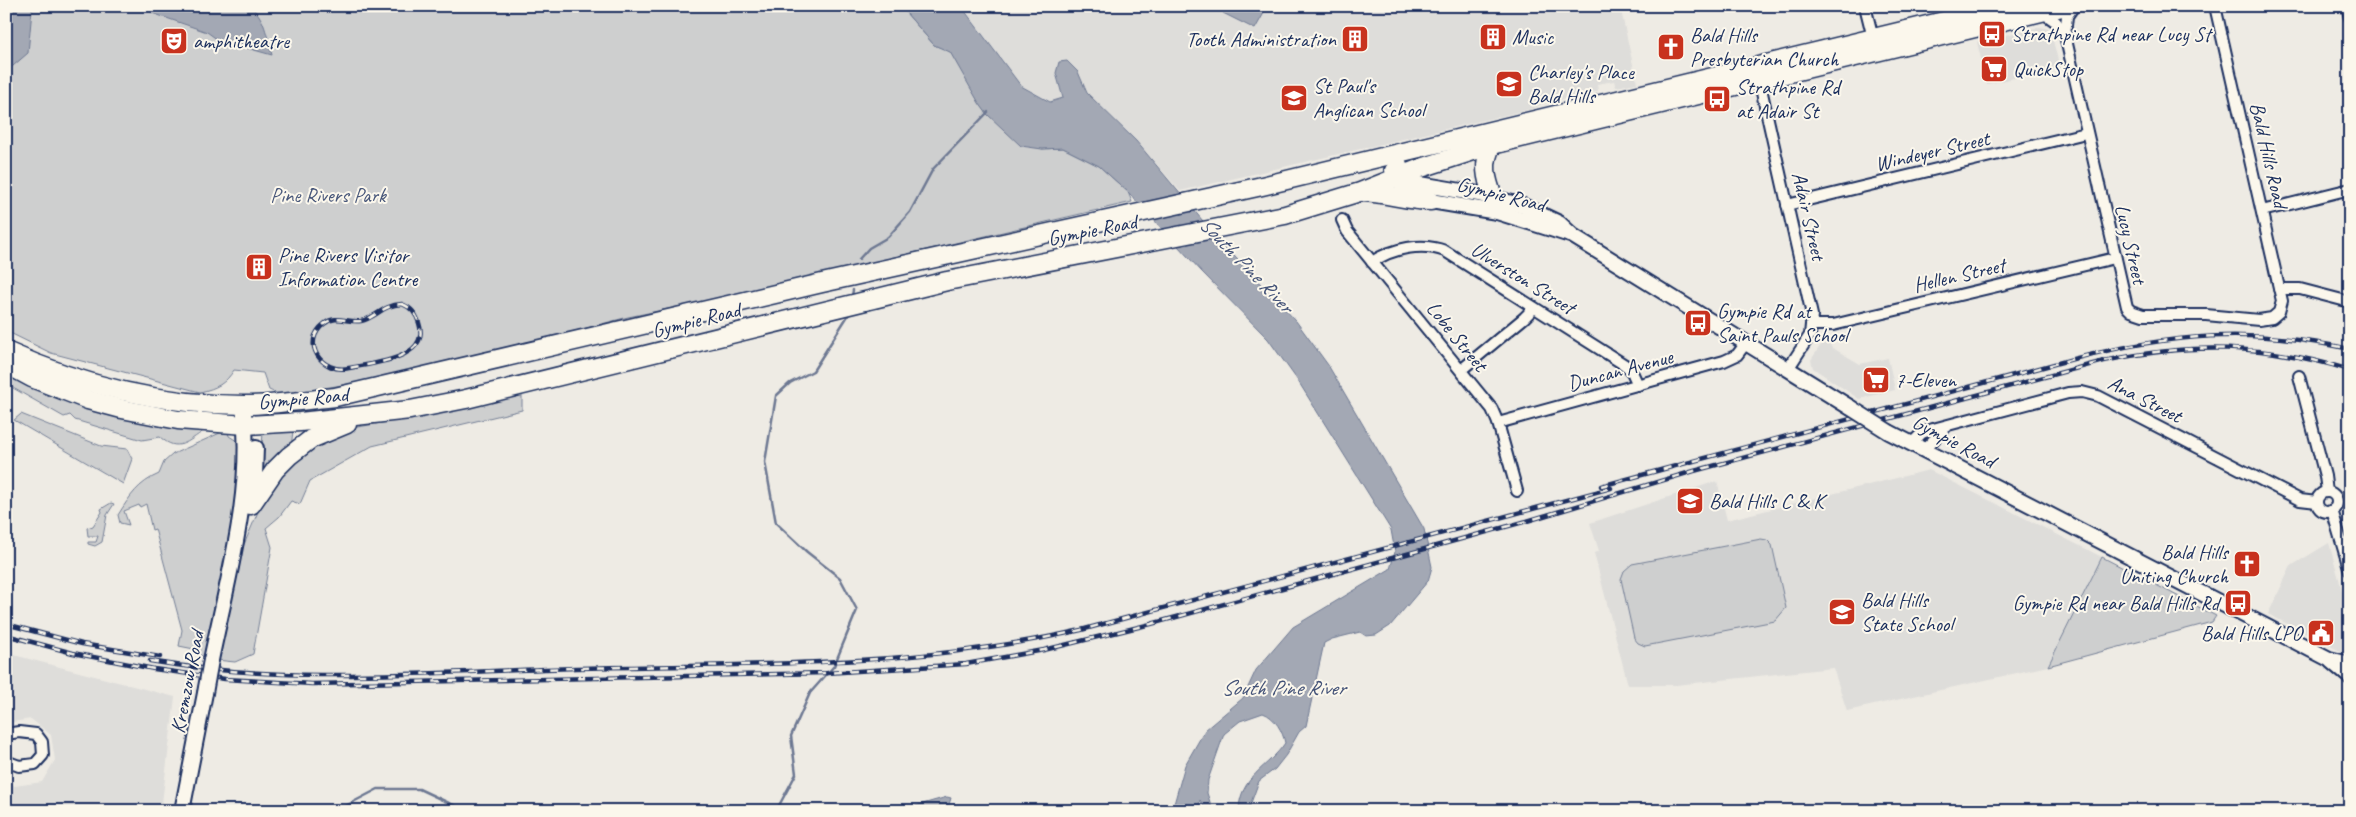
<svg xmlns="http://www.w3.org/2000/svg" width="2356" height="817" font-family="Caveat,sans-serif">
<rect width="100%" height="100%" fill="#eeebe4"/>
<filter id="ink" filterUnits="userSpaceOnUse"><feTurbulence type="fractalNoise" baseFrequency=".02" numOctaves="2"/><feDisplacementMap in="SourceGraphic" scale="10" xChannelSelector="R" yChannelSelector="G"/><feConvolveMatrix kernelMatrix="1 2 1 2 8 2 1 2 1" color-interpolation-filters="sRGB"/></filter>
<g filter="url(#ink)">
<g fill="#deddda">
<path d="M 961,6 L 1620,6 L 1637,83 L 1616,87 L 1614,81 L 1597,84 L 1598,91 L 1542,104 L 1532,109 L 1180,191 L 1136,141 L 1087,93 L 1082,84 L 1056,73 L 1063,98 L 1050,102 L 1021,86 Z"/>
<path d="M 2040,27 L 2049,29 L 2051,33 L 2060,68 L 1987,84 L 1977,42 Z"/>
<path d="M 1829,340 L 1831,347 L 1860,364 L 1888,358 L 1895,390 L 1859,399 L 1813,368 L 1811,360 L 1820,346 Z"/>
<path d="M 1929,470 L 2102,557 L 2048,666 L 1847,711 L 1833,668 L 1676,685 L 1628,685 L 1594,553 L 1599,551 L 1590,523 L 1717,481 L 1727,520 Z"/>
<path d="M 2329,543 L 2350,619 L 2350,656 L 2268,614 L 2291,566 Z"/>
<path d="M 6,653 L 175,697 L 161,811 L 6,811 L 6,781 L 15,786 L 42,782 L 55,760 L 51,735 L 31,719 L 6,723 Z"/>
</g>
<g fill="#cecfcf" stroke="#747f96">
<path d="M 6,6 L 452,6 L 462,8 L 485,6 L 900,6 L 934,45 L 950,51 L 987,114 L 1042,149 L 1063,148 L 1099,166 L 1128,192 L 1132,202 L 697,303 L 628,317 L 417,373 L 280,395 L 269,390 L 263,373 L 234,370 C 225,384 217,388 200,392 L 51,353 L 6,331 Z"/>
<path d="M 6,372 L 205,430 C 187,442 178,453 160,437 L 142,440 L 75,420 L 70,415 L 64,417 L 6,384 Z"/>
<path d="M 522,395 L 522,410 L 372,446 L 310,481 L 300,504 L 291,501 L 279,517 L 266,528 L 272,547 L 253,654 L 235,662 L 216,660 L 240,554 L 266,493 L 294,457 L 346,429 L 452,411 Z"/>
<path d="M 21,414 L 101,446 L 127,449 L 132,459 L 123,484 L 14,420 Z"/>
<path d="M 293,431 L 291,447 L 259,480 L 263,433 Z"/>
<path d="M 228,432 L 229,436 L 240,443 L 241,451 L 229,544 L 206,660 L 194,649 L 179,646 L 182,630 L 155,529 L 152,530 L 146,504 L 140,507 L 139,505 L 124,511 L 129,525 L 120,523 L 118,515 C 130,496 138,483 159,474 L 164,462 L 173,454 L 220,433 Z"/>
<path d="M 111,503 L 114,504 L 107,515 L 102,542 L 95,546 L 88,544 L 88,542 L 96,542 L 98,536 L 88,536 L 87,528 L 93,526 L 102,512 L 101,509 Z"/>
<path d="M 1761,539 L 1767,540 L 1772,545 L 1786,608 L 1775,621 L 1645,646 L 1638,643 L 1634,638 L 1621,579 L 1624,571 L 1632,564 Z"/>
<path d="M 2102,557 L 2216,616 L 2212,622 L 2048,666 Z"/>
</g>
<g fill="#a3a8b4" stroke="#6d7892">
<path d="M 6,6 L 31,6 L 32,10 L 28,53 L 6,72 Z"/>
<path d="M 146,6 L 248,6 C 265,13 267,39 272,55 L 218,40 L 207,32 L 152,13 Z"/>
<path d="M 900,6 L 961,6 L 1021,86 L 1050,102 L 1063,98 L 1056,73 L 1059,62 L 1067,61 L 1078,72 L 1087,93 L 1136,141 L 1218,239 L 1296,321 L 1328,365 L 1424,529 L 1432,567 L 1428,581 L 1390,626 L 1376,635 L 1366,636 L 1360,632 L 1332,639 L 1324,643 L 1306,726 L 1299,732 L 1286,755 L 1275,769 L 1259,781 L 1248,811 L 1239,811 C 1239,777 1269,767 1285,743 C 1283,732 1275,717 1263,713 L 1240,721 L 1224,734 L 1208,780 L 1207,793 L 1213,811 L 1207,811 L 1200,800 L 1198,811 L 1172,811 L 1185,765 L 1205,730 L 1243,698 L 1256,670 L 1293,627 L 1390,569 L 1395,552 L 1391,530 L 1298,381 L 1268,339 L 1202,272 L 1128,192 L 1099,166 L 1063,148 L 1042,149 L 1021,146 L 987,114 L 979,103 L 950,52 L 934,45 Z"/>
<path d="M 1227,6 L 1251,6 L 1264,13 L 1255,29 L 1223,13 Z"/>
<path d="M 947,797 L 951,798 L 947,811 L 898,811 Z"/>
</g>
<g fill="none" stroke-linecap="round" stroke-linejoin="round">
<g stroke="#6d7892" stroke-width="2.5">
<path d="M 859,259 L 869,248 L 888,237 L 910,212 L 933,169 L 988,112"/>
<path d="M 852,296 L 853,290"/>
<path d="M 336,811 L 378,789 L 419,789 L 466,811"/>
<path d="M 776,811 L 796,774 L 791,736 L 810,693 L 834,666 L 857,610 L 840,578 L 807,552 L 776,523 L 765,462 L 776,396 L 790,383 L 813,371 L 849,314"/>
</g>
<g stroke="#1b2f5e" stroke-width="14">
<g id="street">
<path d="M 1865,6 L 1874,42"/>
<path d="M 2347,6 L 2350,18"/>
<path d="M 2042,12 L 2056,22 L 2065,35 L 2127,307 L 2131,311 L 2143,315 L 2206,315 L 2259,320 L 2272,318 L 2279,312 L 2282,301 L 2215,6"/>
<path d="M 2065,35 L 2067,16 L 2074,6"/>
<path d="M 1758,75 L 1812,315 L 1810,335 L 1788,369"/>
<path d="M 1787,205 L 2086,133"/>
<path d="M 2262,211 L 2350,189"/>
<path d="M 1342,220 L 1347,231 L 1492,409 L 1498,423 L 1517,491"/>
<path d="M 1372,262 C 1393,248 1422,242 1445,251 L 1625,365 L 1632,372 L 1638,385"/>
<path d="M 2279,289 L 2300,289 L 2350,302"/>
<path d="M 1812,325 L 1833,325 L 2115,258"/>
<path d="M 1461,370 L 1524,318 L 1534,308"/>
<path d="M 2299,376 L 2325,476 L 2327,492"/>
<path d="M 1498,423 L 1724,361 L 1737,355 L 1746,343"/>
<path d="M 1911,444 L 1922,433 L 1933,429 L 2068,393 L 2082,392 L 2098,396 L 2300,500 L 2317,502"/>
<path d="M 1923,451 L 1945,428"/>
<circle cx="2327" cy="502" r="10"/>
<path d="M 2332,510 L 2350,571"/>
<path d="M 6,734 L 19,732 L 36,734 L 42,742 L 43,755 L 35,764 L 19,766 L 6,761"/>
</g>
</g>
<g stroke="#1b2f5e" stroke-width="18">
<g id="secondary">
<path d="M 1395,153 L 1404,174 L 1414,183 L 1479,194 L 1523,206 L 1559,223 L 1573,236 L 1851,408"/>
<path d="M 1392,170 L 1404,188 L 1431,201 L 1497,212 L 1570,235"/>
<path d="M 1889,432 L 2329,659 L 2350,664"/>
<path d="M 251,504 L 255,475 L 256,448"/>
<path d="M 211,660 C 228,577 254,490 243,405"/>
<path d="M 2331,661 L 2350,677"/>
<path d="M 182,811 L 205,693"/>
</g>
</g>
<g stroke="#1b2f5e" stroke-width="21">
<g id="highway">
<path d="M 1492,145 C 1482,163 1486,178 1493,197"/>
<path d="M 1363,192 C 1386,193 1408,201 1431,201"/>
<path d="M 6,351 C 83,386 167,406 251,405 C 279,404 307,400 335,397 L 822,283 L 1262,186 L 2006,6"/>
<path d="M 6,364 L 32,378 L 88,400 L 122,409 L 178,420 L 246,425 L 300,422 L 410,410 L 466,399 L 947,281 L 1285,215 L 1360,192 L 1418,169 L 1492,145 L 2066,6"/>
<path d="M 251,505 L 275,470 L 289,456 L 311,439 L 347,424"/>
</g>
</g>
<use href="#street" stroke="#fbf7ec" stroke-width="10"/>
<use href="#secondary" stroke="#fbf7ec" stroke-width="14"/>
<use href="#highway" stroke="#fbf7ec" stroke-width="18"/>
<g stroke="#1b2f5e" stroke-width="4.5">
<g id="rail">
<path d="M 402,304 C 412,308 416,314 419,323 C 431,359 373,363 349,368 C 322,374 300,343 324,324 C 336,314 347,323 361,321 C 376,318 382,305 402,304 Z"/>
<path d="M 1601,486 L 2073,359 C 2169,334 2252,327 2350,349"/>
<path d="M 6,624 L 82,644 L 160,657"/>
<path d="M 6,635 L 73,653 L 154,669 L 225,679 L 312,684 L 827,673 L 966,664 L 1044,650 L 1151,624 L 1527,521 L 1694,471 L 2104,361 C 2193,342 2263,344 2350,370"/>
<path d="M 150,661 C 290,685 435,672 576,668 C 745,664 916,668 1081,630 L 1611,488"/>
</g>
</g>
<use href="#rail" stroke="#fbf7ec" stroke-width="2.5" stroke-dasharray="8" stroke-linecap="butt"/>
<g stroke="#1b2f5e" stroke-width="18" stroke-linecap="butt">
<g id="secondary-bridge">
<path d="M 1851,408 L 1889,432"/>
<path d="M 205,693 L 211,660"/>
</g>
</g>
<use href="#secondary-bridge" stroke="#fbf7ec" stroke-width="14"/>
</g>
</g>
<defs>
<g id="bus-square" transform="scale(1.4375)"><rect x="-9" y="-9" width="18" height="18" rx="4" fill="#c8321e" stroke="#fbf7ec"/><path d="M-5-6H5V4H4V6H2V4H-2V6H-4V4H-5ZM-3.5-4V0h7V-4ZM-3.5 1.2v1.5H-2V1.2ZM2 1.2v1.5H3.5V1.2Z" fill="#fff"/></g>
<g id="building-square" transform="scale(1.4375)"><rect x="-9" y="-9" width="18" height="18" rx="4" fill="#c8321e" stroke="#fbf7ec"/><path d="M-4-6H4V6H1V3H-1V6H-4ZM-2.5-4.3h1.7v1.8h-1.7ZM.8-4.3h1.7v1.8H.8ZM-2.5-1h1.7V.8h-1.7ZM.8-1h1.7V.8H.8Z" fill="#fff"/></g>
<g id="theatre-square" transform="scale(1.4375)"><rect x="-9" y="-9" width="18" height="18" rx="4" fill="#c8321e" stroke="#fbf7ec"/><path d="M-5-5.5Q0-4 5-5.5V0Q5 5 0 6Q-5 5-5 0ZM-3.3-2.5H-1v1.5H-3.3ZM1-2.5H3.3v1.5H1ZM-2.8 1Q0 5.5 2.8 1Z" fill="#fff"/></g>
<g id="church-square" transform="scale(1.4375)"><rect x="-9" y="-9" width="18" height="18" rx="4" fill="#c8321e" stroke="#fbf7ec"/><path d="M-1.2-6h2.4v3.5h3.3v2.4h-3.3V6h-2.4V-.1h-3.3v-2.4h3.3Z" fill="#fff"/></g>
<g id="supermarket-square" transform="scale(1.4375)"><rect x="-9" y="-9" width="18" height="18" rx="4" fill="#c8321e" stroke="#fbf7ec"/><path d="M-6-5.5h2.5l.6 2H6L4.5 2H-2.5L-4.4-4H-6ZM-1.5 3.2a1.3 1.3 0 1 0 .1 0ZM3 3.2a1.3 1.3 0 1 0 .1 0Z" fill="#fff"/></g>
<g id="school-square" transform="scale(1.4375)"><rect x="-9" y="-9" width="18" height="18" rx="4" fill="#c8321e" stroke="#fbf7ec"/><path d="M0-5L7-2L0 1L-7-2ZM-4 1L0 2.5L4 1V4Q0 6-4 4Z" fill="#fff"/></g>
<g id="civic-square" transform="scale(1.4375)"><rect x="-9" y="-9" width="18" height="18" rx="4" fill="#c8321e" stroke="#fbf7ec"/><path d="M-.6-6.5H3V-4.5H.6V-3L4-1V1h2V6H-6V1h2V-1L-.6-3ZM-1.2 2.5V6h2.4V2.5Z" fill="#fff"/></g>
</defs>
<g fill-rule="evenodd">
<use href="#bus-square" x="1992" y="34"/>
<use href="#building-square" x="1493" y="37"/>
<use href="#building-square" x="1355" y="39"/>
<use href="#theatre-square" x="174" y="41"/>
<use href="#church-square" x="1671" y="47"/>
<use href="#supermarket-square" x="1994" y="69"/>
<use href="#school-square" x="1509" y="84"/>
<use href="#school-square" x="1294" y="98"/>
<use href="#bus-square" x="1717" y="99"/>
<use href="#building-square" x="259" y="267"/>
<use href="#bus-square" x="1698" y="323"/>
<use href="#supermarket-square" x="1876" y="380"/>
<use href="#school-square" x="1690" y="501"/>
<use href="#church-square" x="2247" y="564"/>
<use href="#bus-square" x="2238" y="603"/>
<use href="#school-square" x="1842" y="612"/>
<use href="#civic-square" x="2321" y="633"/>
</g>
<g text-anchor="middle" stroke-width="4" stroke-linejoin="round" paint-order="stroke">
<g font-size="21" fill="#1b2f5e" stroke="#fbf7ec" text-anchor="start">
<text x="2011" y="41">Strathpine Rd near Lucy St</text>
<text x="1690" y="42">Bald Hills<tspan x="1690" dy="24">Presbyterian Church</tspan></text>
<text x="1512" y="44">Music</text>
<text x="1336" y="46" text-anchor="end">Tooth Administration</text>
<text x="193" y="48">amphitheatre</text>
<text x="2013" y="76">QuickStop</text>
<text x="1528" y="79">Charley's Place<tspan x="1528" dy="24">Bald Hills</tspan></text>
<text x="1313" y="93">St Paul's<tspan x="1313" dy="24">Anglican School</tspan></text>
<text x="1736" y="94">Strathpine Rd<tspan x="1736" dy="24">at Adair St</tspan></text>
<text x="278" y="262">Pine Rivers Visitor<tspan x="278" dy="24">Information Centre</tspan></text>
<text x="1717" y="318">Gympie Rd at<tspan x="1717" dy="24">Saint Pauls School</tspan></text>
<text x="1895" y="387">7-Eleven</text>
<text x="1709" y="508">Bald Hills C &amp; K</text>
<text x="2228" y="559" text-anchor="end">Bald Hills<tspan x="2228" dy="24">Uniting Church</tspan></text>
<text x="1861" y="607">Bald Hills<tspan x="1861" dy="24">State School</tspan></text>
<text x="2219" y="610" text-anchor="end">Gympie Rd near Bald Hills Rd</text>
<text x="2302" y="640" text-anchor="end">Bald Hills LPO</text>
</g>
<g font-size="21" fill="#1b2f5e" stroke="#fbf7ec">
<text transform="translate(1932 151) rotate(-13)" y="7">Windeyer Street</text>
<text transform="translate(2269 155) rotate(77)" y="7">Bald Hills Road</text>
<text transform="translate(1501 194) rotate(14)" y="7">Gympie Road</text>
<text transform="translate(1809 216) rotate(77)" y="7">Adair Street</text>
<text transform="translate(1092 230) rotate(-11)" y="7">Gympie Road</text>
<text transform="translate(2131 244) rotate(77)" y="7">Lucy Street</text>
<text transform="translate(1959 275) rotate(-13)" y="7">Hellen Street</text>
<text transform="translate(1523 278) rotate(32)" y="7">Ulverston Street</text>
<text transform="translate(696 320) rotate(-14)" y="7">Gympie Road</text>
<text transform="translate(1457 336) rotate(51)" y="7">Lobe Street</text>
<text transform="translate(1620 370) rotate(-15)" y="7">Duncan Avenue</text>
<text transform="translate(303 398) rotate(-5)" y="7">Gympie Road</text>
<text transform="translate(2145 399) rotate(27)" y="7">Ana Street</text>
<text transform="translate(1954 441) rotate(28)" y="7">Gympie Road</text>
<text transform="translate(187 682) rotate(-79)" y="7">Kremzow Road</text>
</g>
<g font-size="21" fill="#48577a" stroke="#fbf7ec">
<text x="328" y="202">Pine Rivers Park</text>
</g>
<g font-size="22" font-style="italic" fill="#445378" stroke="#fbf7ec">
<text transform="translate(1247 264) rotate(46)" y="8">South Pine River</text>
<text x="1283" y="695">South Pine River</text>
</g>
</g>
<rect width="2356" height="817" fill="none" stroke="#fbf7ec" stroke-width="25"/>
<rect x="12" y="12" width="2331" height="792" fill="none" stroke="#1b2f5e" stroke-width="2" filter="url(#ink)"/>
</svg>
